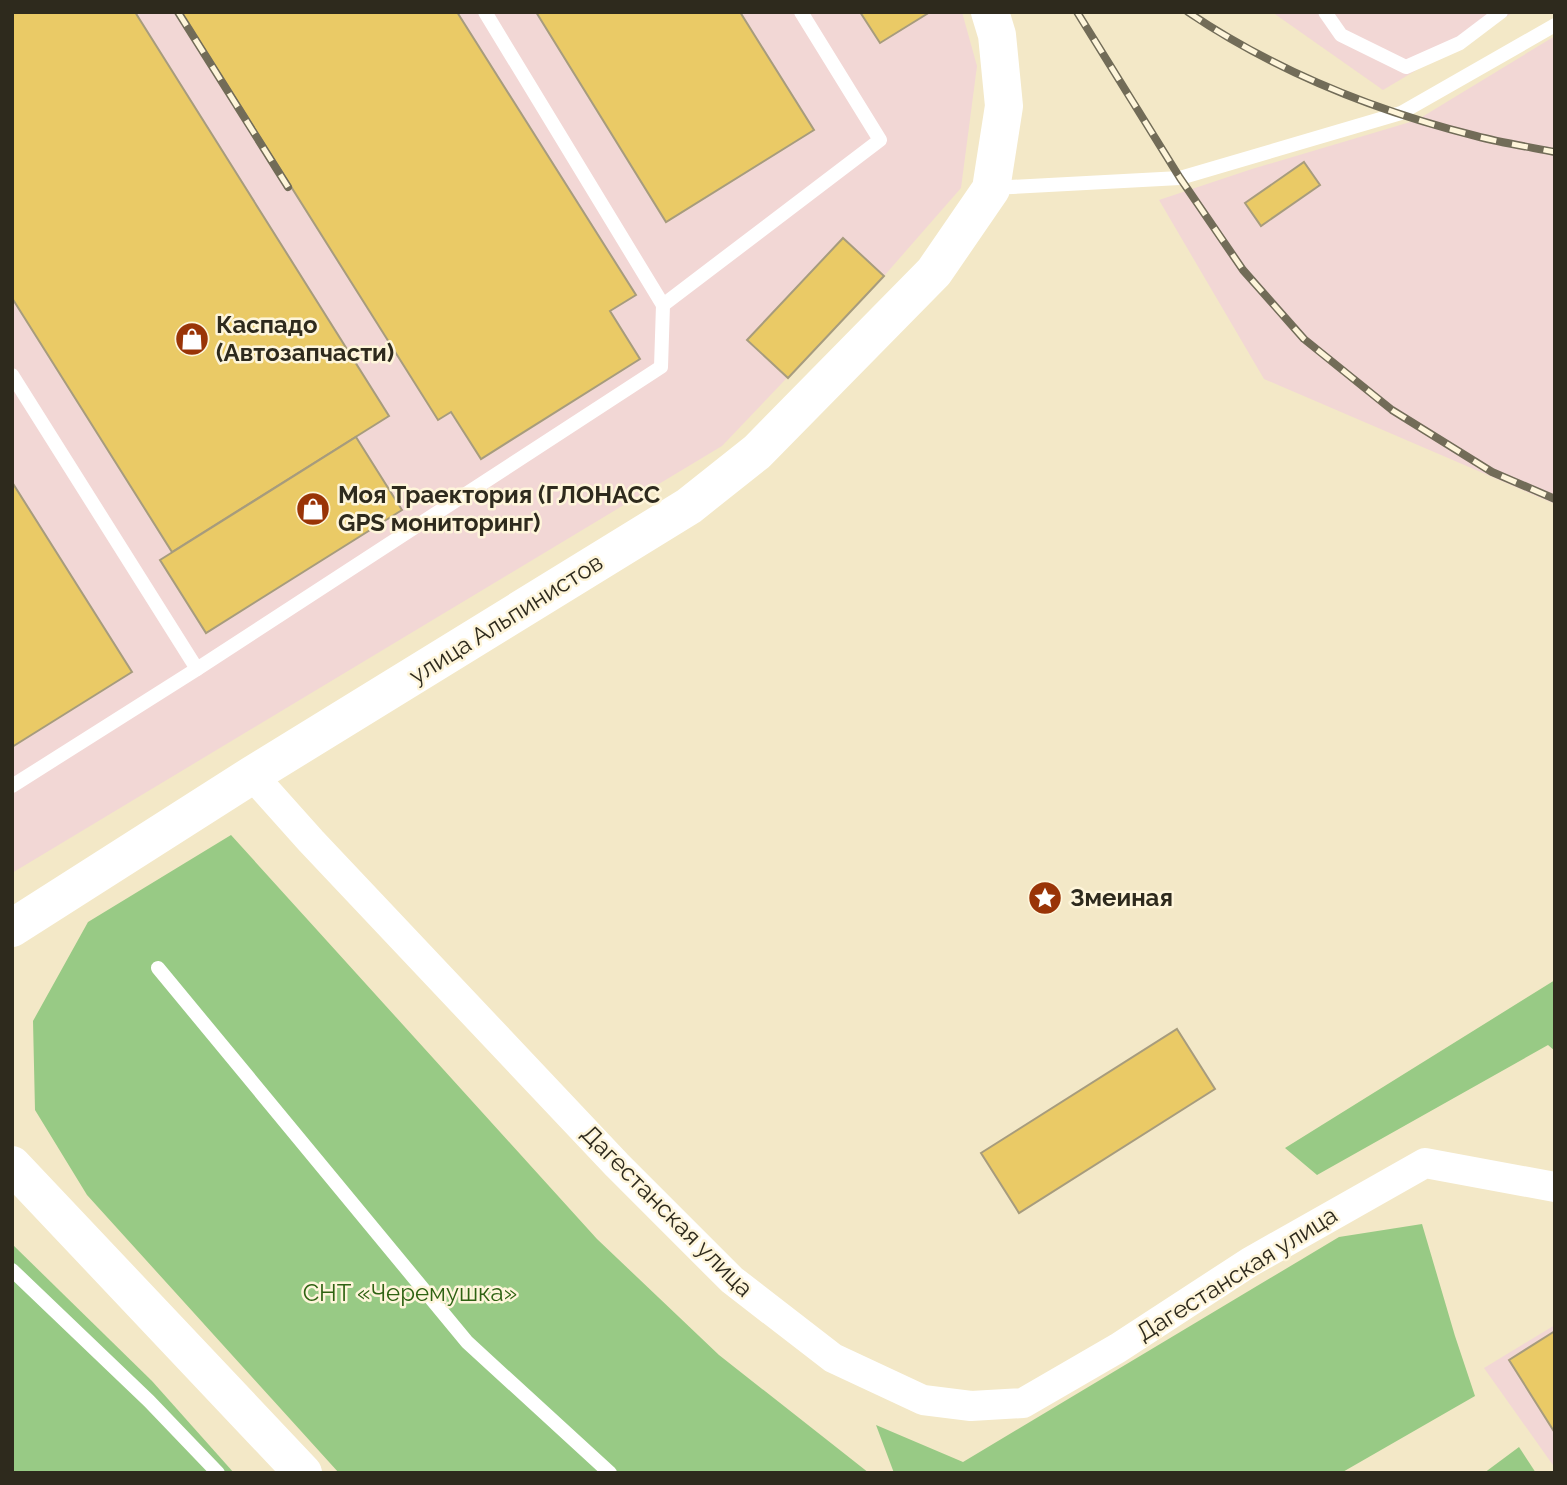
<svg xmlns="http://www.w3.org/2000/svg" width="1567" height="1485" font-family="Raleway,sans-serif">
<rect width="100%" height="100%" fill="#f3e8c7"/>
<g fill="#f2d7d5">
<path d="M 12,12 L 962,12 L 977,66 L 961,188 L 884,276 L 722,446 L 12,873 Z"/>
<path d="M 1272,12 L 1514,12 L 1383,90 Z"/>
<path d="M 1555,36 L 1555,504 L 1264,379 L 1159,200 L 1252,169 L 1417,120 Z"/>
<path d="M 1555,1325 L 1555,1468 L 1484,1368 Z"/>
</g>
<g fill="#98ca85">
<path d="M 231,835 L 597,1239 L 719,1355 L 869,1473 L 339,1473 L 87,1195 L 35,1110 L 33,1021 L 88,922 Z"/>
<path d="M 1555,980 L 1555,1051 L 1548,1045 L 1317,1175 L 1285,1148 Z"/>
<path d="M 1422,1224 L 1455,1336 L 1475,1396 L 1341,1473 L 894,1473 L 876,1425 L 963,1462 L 1339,1237 Z"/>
<path d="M 12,1244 L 152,1381 L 234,1473 L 12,1473 Z"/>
<path d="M 1519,1447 L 1536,1473 L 1484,1473 Z"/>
</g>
<g fill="#eaca66" stroke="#a79c7d" stroke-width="2">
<path d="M 12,12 L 135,12 L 389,416 L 172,552 L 12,298 Z"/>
<path d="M 181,12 L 457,12 L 636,295 L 610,311 L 640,359 L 481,459 L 451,412 L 438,420 Z"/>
<path d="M 536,12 L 740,12 L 814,130 L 666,222 Z"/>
<path d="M 860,12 L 930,12 L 880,43 Z"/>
<path d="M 1304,162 L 1320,185 L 1261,226 L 1245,203 Z"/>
<path d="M 843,238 L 884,276 L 788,378 L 747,340 Z"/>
<path d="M 356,437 L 402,510 L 206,633 L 160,560 Z"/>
<path d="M 12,482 L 132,672 L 12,747 Z"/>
<path d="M 1177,1029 L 1215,1089 L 1019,1213 L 981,1153 Z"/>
<path d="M 1555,1331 L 1555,1433 L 1509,1360 Z"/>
</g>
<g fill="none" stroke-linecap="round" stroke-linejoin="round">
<g stroke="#fff" stroke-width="14">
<path d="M 485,12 L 663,305"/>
<path d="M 1325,12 L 1341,35 L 1406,67 L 1460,43 L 1501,12"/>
<path d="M 992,188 L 1180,178 L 1401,113 L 1555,25"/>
<path d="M 12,375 L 197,669"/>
<path d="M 12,786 L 197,669 L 661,367 L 663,305 L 880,140 L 801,12"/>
<path d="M 158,968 L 467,1342 L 610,1473"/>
<path d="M 12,1270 L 149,1401 L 218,1473"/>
</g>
<path stroke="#fff" stroke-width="30" d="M 252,775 L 311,841 L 617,1165 L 732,1280 L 833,1358 L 923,1400 L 971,1406 L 1023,1403 L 1118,1348 L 1250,1262 L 1425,1163 L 1555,1187"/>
<g stroke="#fff" stroke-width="38">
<path d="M 12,928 L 252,775 L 689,506 L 757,452 L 934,272 L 991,189 L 1004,106 L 997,35 L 990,12"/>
<path d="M 12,1165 L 303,1473"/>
</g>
<g stroke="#726c58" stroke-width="8">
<g id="rail">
<path d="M 178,12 L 288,187"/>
<path d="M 1077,12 L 1180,178 L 1243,270 L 1304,339 L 1392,410 L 1492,472 L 1555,499"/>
<path d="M 1188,12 C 1274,70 1375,111 1476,136 C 1502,143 1529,147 1555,152"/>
</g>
</g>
<use href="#rail" stroke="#fef5da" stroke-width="5" stroke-dasharray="16" stroke-linecap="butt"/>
</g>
<defs>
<g id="shop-disc" transform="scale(1.75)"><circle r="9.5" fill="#993407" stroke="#fef5da"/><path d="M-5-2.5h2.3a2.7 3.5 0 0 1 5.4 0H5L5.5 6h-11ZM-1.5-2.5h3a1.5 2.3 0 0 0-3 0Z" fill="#fff"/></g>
<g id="sight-disc" transform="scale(1.75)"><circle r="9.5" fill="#993407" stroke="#fef5da"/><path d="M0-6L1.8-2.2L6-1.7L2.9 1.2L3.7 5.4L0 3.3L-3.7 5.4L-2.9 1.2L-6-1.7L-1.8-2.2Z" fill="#fff"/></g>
</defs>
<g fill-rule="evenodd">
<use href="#shop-disc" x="192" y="339"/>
<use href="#shop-disc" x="313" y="509"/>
<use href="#sight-disc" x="1045" y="898"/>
</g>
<g text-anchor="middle" stroke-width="5" stroke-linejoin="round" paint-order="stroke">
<g font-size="24" font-weight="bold" fill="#2e2a1d" stroke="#fef5da" text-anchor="start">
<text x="216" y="333">Каспадо<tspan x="216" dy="28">(Автозапчасти)</tspan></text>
<text x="338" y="503">Моя Траектория (ГЛОНАСС<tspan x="338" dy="28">GPS мониторинг)</tspan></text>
<text x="1070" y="906">Змеиная</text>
</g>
<g font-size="24" fill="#2e2a1d" stroke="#fef5da">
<text transform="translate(506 619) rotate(-32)" y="8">улица Альпинистов</text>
<text transform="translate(667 1211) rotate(45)" y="8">Дагестанская улица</text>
<text transform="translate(1237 1274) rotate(-32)" y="8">Дагестанская улица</text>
</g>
<g font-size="24" fill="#2e6212" stroke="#fef5da">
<text x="410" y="1301">СНТ «Черемушка»</text>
</g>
</g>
<rect width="1567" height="1485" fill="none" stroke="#2e2a1d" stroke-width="28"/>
</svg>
